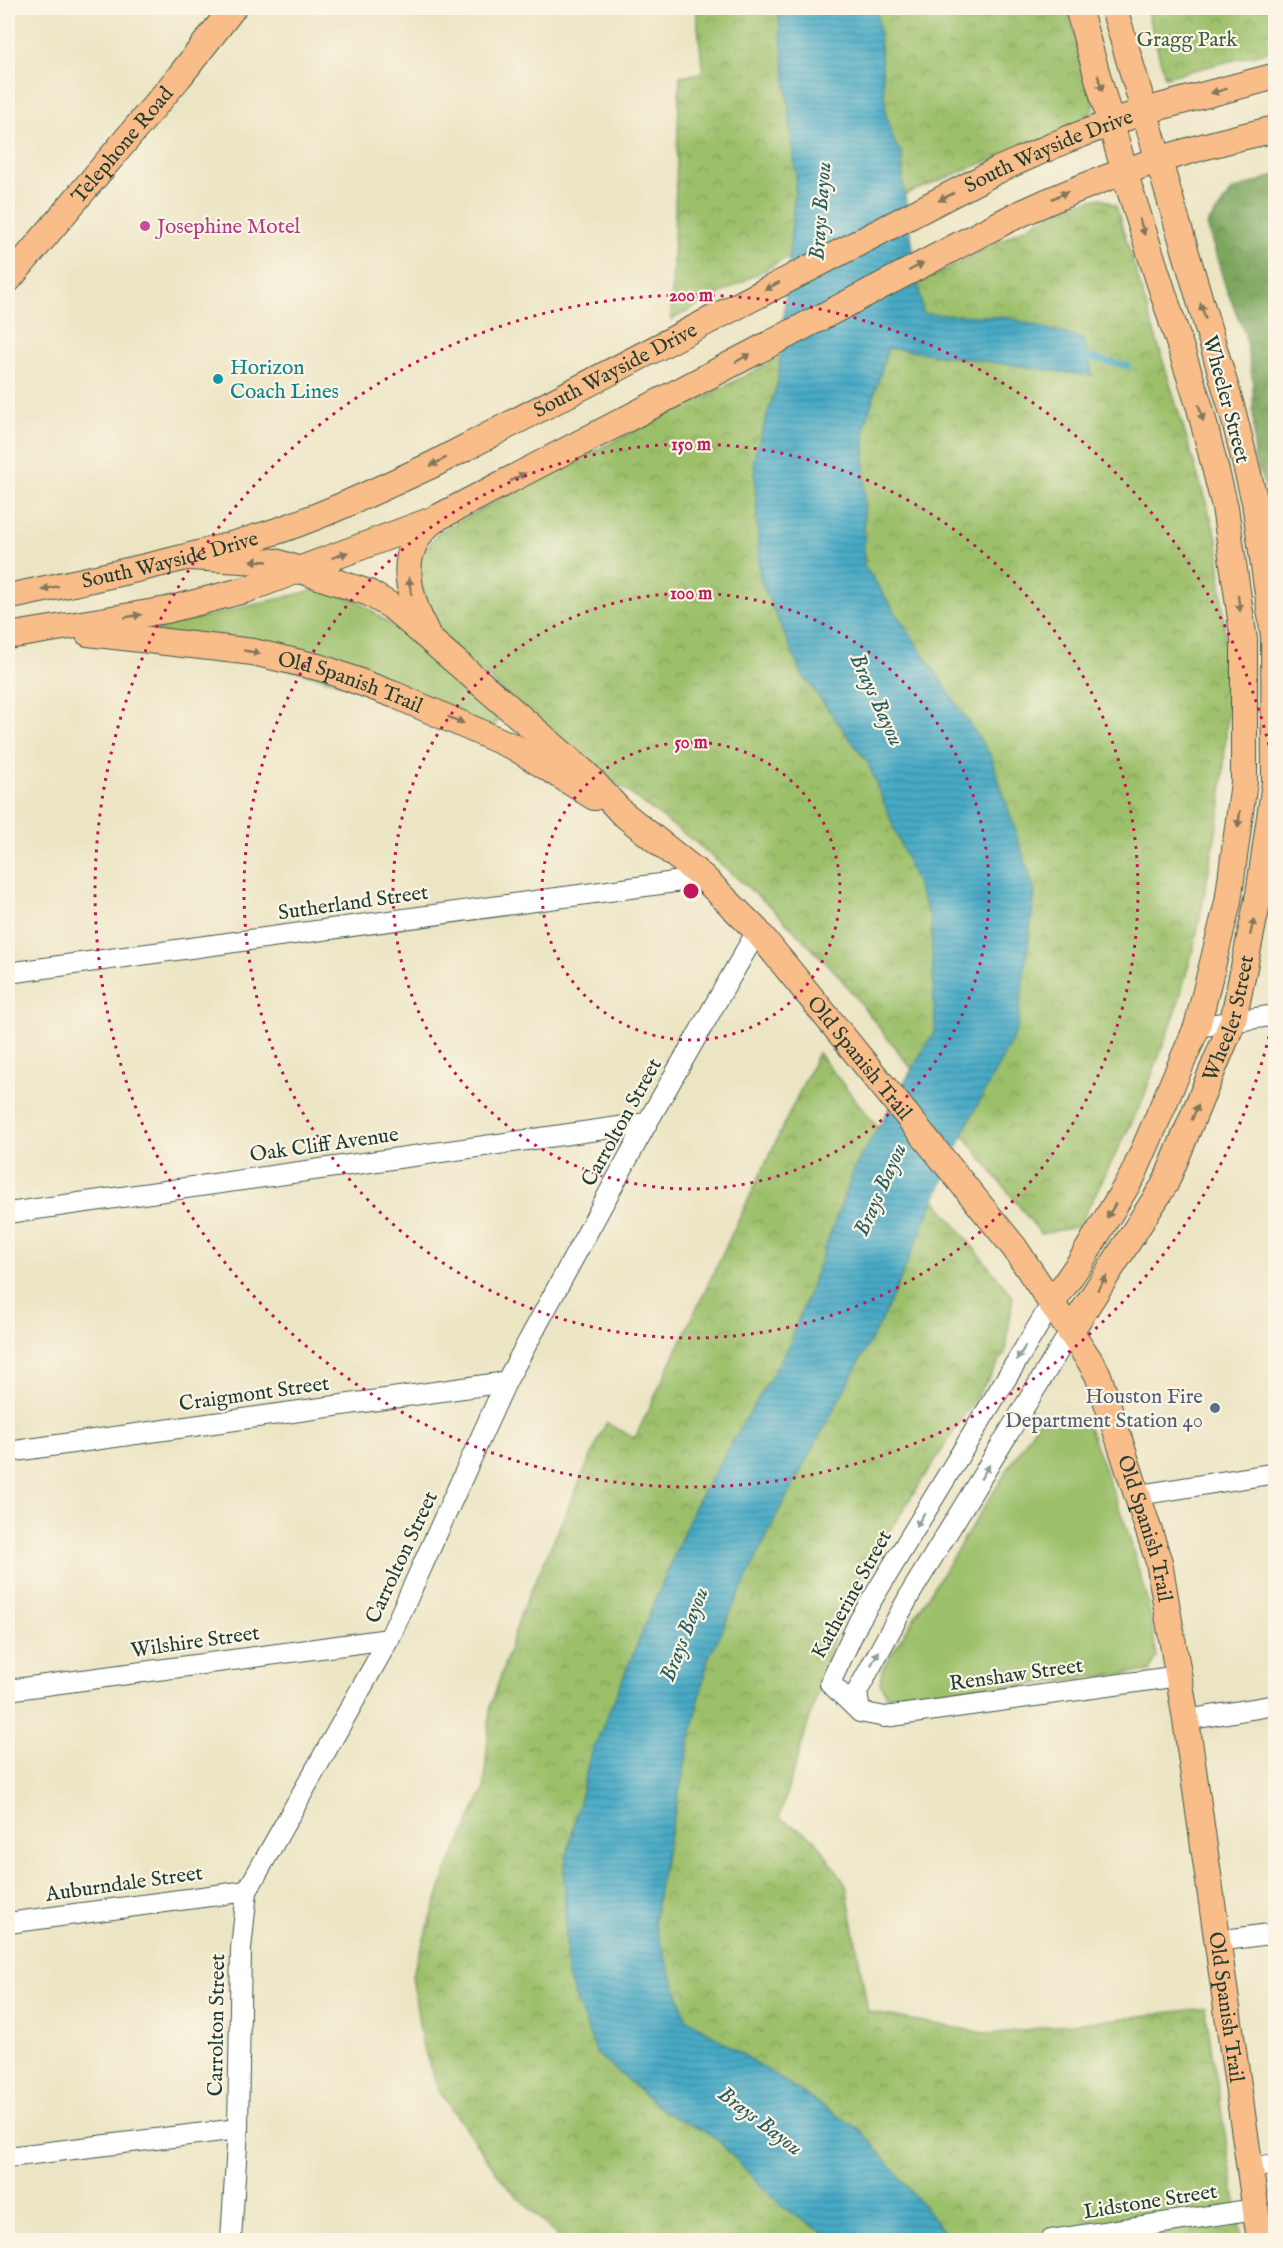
<svg xmlns="http://www.w3.org/2000/svg" width="1283" height="2248" font-family="'IM FELL English',serif">
<defs>
<pattern id="forest-crowns" width="20" height="18" patternUnits="userSpaceOnUse" patternTransform="scale(1.5)"><rect width="20" height="18" fill="#7da65e"/><path d="M2 6a3 3 0 1 1 6 0M12 15a3 3 0 1 1 6 0" fill="none" stroke="#66884e"/></pattern>
<pattern id="park-crowns" width="20" height="18" patternUnits="userSpaceOnUse" patternTransform="scale(1.5)"><rect width="20" height="18" fill="#9cc06a"/><path d="M2 6a3 3 0 1 1 6 0M12 15a3 3 0 1 1 6 0" fill="none" stroke="#7f9d58"/></pattern>
<pattern id="water-rules" width="6" height="5" patternUnits="userSpaceOnUse" patternTransform="scale(1.5)"><rect width="6" height="5" fill="#47aac6"/><path d="M0 2.5h6" fill="none" stroke="#3b8ca2"/></pattern>
</defs>
<rect width="100%" height="100%" fill="#fcf5e5"/>
<filter id="ink" filterUnits="userSpaceOnUse"><feTurbulence type="fractalNoise" baseFrequency=".0167" numOctaves="2"/><feDisplacementMap in="SourceGraphic" scale="12" xChannelSelector="R" yChannelSelector="G"/><feConvolveMatrix kernelMatrix="1 2 1 2 8 2 1 2 1" color-interpolation-filters="sRGB"/></filter>
<filter id="wash" filterUnits="userSpaceOnUse"><feTurbulence type="fractalNoise" baseFrequency=".008" numOctaves="4" result="noise"/><feDisplacementMap in="SourceGraphic" scale="24" xChannelSelector="R" yChannelSelector="G"/><feGaussianBlur stdDeviation="1.35" result="paint"/><feColorMatrix in="noise" values="0 0 0 0 0 0 0 0 0 0 0 0 0 0 0 0 0 1.4 0 .05"/><feComposite in="paint" operator="in"/></filter>
<g filter="url(#wash)">
<rect width="100%" height="100%" fill="#ece5c4"/>
<g fill="#9cc06a" stroke="#5e7e4f" stroke-width="1.5">
<path d="M 322,588 L 358,601 L 405,635 L 499,719 L 493,727 L 146,628 L 196,619 Z"/>
<path d="M 1039,1420 L 1088,1426 L 1127,1529 L 1148,1603 L 1157,1657 L 1150,1671 L 901,1699 L 887,1696 L 880,1683 L 882,1669 Z"/>
</g>
<path fill="url(#forest-crowns)" stroke="#4e7249" stroke-width="1.5" d="M 1275,175 L 1275,492 L 1266,490 L 1254,458 L 1253,382 L 1245,334 L 1226,288 L 1207,225 L 1232,191 Z"/>
<g fill="url(#park-crowns)" stroke="#5e7e4f" stroke-width="1.5">
<path d="M 696,8 L 1067,8 L 1094,98 C 1094,113 1088,119 1074,126 L 906,194 L 671,320 L 680,76 L 703,73 Z"/>
<path d="M 1146,8 L 1275,8 L 1275,50 L 1165,77 Z"/>
<path d="M 1101,198 L 1116,206 L 1218,542 L 1229,691 L 1221,806 L 1196,938 L 1176,1011 L 1141,1104 L 1079,1226 L 1041,1234 L 839,976 L 773,909 L 695,842 L 569,748 L 431,627 L 417,560 L 439,532 L 528,484 L 714,392 L 1070,204 Z"/>
<path d="M 818,1053 L 1013,1297 L 1005,1353 L 867,1565 L 834,1639 L 779,1818 L 815,1839 L 846,1884 L 868,2012 L 990,2034 L 1205,2008 L 1242,2240 L 561,2240 L 505,2184 L 439,2091 L 422,2044 L 412,1975 L 446,1873 L 484,1790 L 490,1709 L 521,1613 L 606,1423 L 635,1438 Z"/>
</g>
<path fill="url(#water-rules)" stroke="#33747d" stroke-width="1.5" d="M 778,8 L 877,8 L 886,115 L 895,144 L 902,153 L 903,183 L 923,314 L 1005,317 L 1083,339 L 1093,376 L 888,348 L 865,426 L 864,565 L 991,756 L 1035,892 L 1017,1030 L 968,1123 L 884,1316 L 779,1511 L 708,1659 L 662,1871 L 654,1923 L 686,2018 L 862,2131 L 951,2240 L 835,2240 L 782,2207 L 712,2135 L 666,2113 L 597,2054 L 567,1976 L 564,1868 L 589,1760 L 695,1505 L 788,1348 L 855,1167 L 935,1030 L 931,920 L 868,763 L 802,674 L 760,579 L 754,457 L 778,381 L 796,177 Z"/>
<g fill="none" stroke-linecap="round" stroke-linejoin="round">
<path stroke="#47aac6" stroke-width="6" d="M 1081,356 L 1128,366"/>
</g>
</g>
<g filter="url(#ink)">
<g fill="none" stroke-linecap="round" stroke-linejoin="round">
<g stroke="#3e564a" stroke-width="22">
<g id="minor">
<path d="M 8,973 L 704,878"/>
<path d="M 1197,1027 L 1276,1015"/>
<path d="M 8,1213 L 647,1123"/>
<path d="M 8,1452 L 506,1382"/>
<path d="M 1139,1495 L 1276,1473"/>
<path d="M 8,1690 L 389,1639"/>
<path d="M 860,1712 L 830,1683 L 859,1621 L 1052,1303"/>
<path d="M 860,1712 L 857,1692 L 912,1591 L 1070,1332"/>
<path d="M 860,1712 L 885,1717 L 1179,1676"/>
<path d="M 1186,1720 L 1276,1705"/>
<path d="M 8,1923 L 247,1891"/>
<path d="M 1218,1941 L 1276,1933"/>
<path d="M 8,2157 L 238,2129"/>
<path d="M 1250,2168 L 1276,2164"/>
<path d="M 231,2240 L 238,2129 L 241,1949 L 247,1891 L 389,1639 L 506,1382 L 647,1123 L 757,931"/>
<path d="M 1051,2240 L 1255,2209"/>
</g>
</g>
<g stroke="#3e564a" stroke-width="28">
<g id="major">
<path id="s1" d="M 8,280 L 179,77 L 233,8"/>
<path id="s2" d="M 189,557 L 276,562 L 369,593 L 391,606 L 586,774 L 621,812 L 704,878 L 757,931 L 1014,1247 L 1090,1361 L 1098,1375 L 1159,1562 L 1186,1720 L 1260,2240"/>
<path id="s3" d="M 8,597 C 100,577 193,559 283,529 C 334,511 384,487 434,464 L 998,170 L 1068,139 L 1144,111 L 1276,76"/>
<path d="M 426,632 C 407,593 395,549 435,519"/>
<path id="s4" d="M 88,633 L 253,652 L 322,668 L 395,695 L 516,748 L 594,797"/>
<path d="M 8,636 L 167,610 L 245,590 L 435,519 L 1007,220 C 1093,179 1182,149 1276,129"/>
<path d="M 1052,1303 L 1081,1261 L 1133,1175 L 1197,1027 L 1228,902 L 1244,782 L 1244,640 L 1225,507 L 1200,408 L 1129,187 L 1078,8"/>
<path id="s5" d="M 1070,1332 L 1165,1184 L 1233,1021 L 1259,894 L 1275,782 L 1274,636 L 1255,502 L 1233,413 L 1114,8"/>
</g>
</g>
<use href="#minor" stroke="#fff" stroke-width="20"/>
<use href="#major" stroke="#f8bd89" stroke-width="26"/>
</g>
<defs><path id="oneway-solid" d="M-6-.8H1V-3.2L6.5 0L1 3.2V.8H-6Z" transform="scale(1.5)"/></defs>
<g fill="#81775a">
<use href="#oneway-solid" transform="translate(1100 83) rotate(74)"/>
<use href="#oneway-solid" transform="translate(1219 91) rotate(165)"/>
<use href="#oneway-solid" transform="translate(1060 195) rotate(-25)"/>
<use href="#oneway-solid" transform="translate(946 197) rotate(153)"/>
<use href="#oneway-solid" transform="translate(1142 227) rotate(72)"/>
<use href="#oneway-solid" transform="translate(916 267) rotate(-28)"/>
<use href="#oneway-solid" transform="translate(772 286) rotate(153)"/>
<use href="#oneway-solid" transform="translate(1203 311) rotate(-107)"/>
<use href="#oneway-solid" transform="translate(743 358) rotate(-28)"/>
<use href="#oneway-solid" transform="translate(1201 413) rotate(75)"/>
<use href="#oneway-solid" transform="translate(438 462) rotate(153)"/>
<use href="#oneway-solid" transform="translate(518 477) rotate(-28)"/>
<use href="#oneway-solid" transform="translate(340 555) rotate(-20)"/>
<use href="#oneway-solid" transform="translate(259 561) rotate(-177)"/>
<use href="#oneway-solid" transform="translate(410 586) rotate(-99)"/>
<use href="#oneway-solid" transform="translate(50 588) rotate(167)"/>
<use href="#oneway-solid" transform="translate(1239 603) rotate(82)"/>
<use href="#oneway-solid" transform="translate(133 616) rotate(-10)"/>
<use href="#oneway-solid" transform="translate(252 652) rotate(10)"/>
<use href="#oneway-solid" transform="translate(456 720) rotate(23)"/>
<use href="#oneway-solid" transform="translate(1239 819) rotate(98)"/>
<use href="#oneway-solid" transform="translate(1252 927) rotate(-78)"/>
<use href="#oneway-solid" transform="translate(1195 1112) rotate(-68)"/>
<use href="#oneway-solid" transform="translate(1111 1211) rotate(121)"/>
<use href="#oneway-solid" transform="translate(1102 1283) rotate(-57)"/>
</g>
<g fill="#8f9e9a">
<use href="#oneway-solid" transform="translate(1021 1353) rotate(121)"/>
<use href="#oneway-solid" transform="translate(985 1472) rotate(-58)"/>
<use href="#oneway-solid" transform="translate(920 1520) rotate(121)"/>
<use href="#oneway-solid" transform="translate(875 1658) rotate(-61)"/>
</g>
</g>
<g fill="none" stroke="#c2185b" stroke-width="3" stroke-dasharray="3 6">
<circle cx="691" cy="891" r="149"/>
<circle cx="691" cy="891" r="298"/>
<circle cx="691" cy="891" r="447"/>
<path d="M1275 1010A596 596 0 1 1 1275 772"/>
</g>
<circle fill="#d1479c" stroke="#fcf5e5" stroke-width="2" cx="145" cy="226" r="6"/>
<circle fill="#0f9aa8" stroke="#fcf5e5" stroke-width="2" cx="218" cy="379" r="6"/>
<circle fill="#5c6f8a" stroke="#fcf5e5" stroke-width="2" cx="1215" cy="1408" r="6"/>
<g text-anchor="middle" stroke-width="4.5" stroke-linejoin="round" paint-order="stroke">
<g font-size="21" fill="#3e5e42" stroke="#fcf5e5">
<text x="1187" y="46">Gragg Park</text>
</g>
<g font-size="21" fill="#1f3d34" stroke="#fcf5e5">
<text dy="7" stroke="none"><textPath href="#s1" startOffset="177">Telephone Road</textPath></text>
<text dy="7" stroke="none"><textPath href="#s3" startOffset="1138">South Wayside Drive</textPath></text>
<text dy="7" stroke="none"><textPath href="#s3" startOffset="652">South Wayside Drive</textPath></text>
<text transform="translate(1227 399) rotate(75)" y="7">Wheeler Street</text>
<text dy="7" stroke="none"><textPath href="#s3" startOffset="166">South Wayside Drive</textPath></text>
<text dy="7" stroke="none"><textPath href="#s4" startOffset="268">Old Spanish Trail</textPath></text>
<text transform="translate(353 902) rotate(-8)" y="7">Sutherland Street</text>
<text dy="7" stroke="none"><textPath href="#s5" startOffset="354">Wheeler Street</textPath></text>
<text dy="7" stroke="none"><textPath href="#s2" startOffset="864">Old Spanish Trail</textPath></text>
<text transform="translate(621 1122) rotate(-61)" y="7">Carrolton Street</text>
<text transform="translate(324 1144) rotate(-8)" y="7">Oak Cliff Avenue</text>
<text transform="translate(254 1393) rotate(-8)" y="7">Craigmont Street</text>
<text dy="7" stroke="none"><textPath href="#s2" startOffset="1422">Old Spanish Trail</textPath></text>
<text transform="translate(401 1557) rotate(-65)" y="7">Carrolton Street</text>
<text transform="translate(851 1594) rotate(-61)" y="7">Katherine Street</text>
<text transform="translate(195 1641) rotate(-8)" y="7">Wilshire Street</text>
<text transform="translate(1016 1674) rotate(-8)" y="7">Renshaw Street</text>
<text transform="translate(124 1883) rotate(-8)" y="7">Auburndale Street</text>
<text dy="7" stroke="none"><textPath href="#s2" startOffset="1908">Old Spanish Trail</textPath></text>
<text transform="translate(216 2025) rotate(-89)" y="7">Carrolton Street</text>
<text transform="translate(1150 2201) rotate(-9)" y="7">Lidstone Street</text>
</g>
<g font-size="21" fill="#b23c85" stroke="#fcf5e5" text-anchor="start">
<text x="157" y="233">Josephine Motel</text>
</g>
<g font-size="21" fill="#0d838f" stroke="#fcf5e5" text-anchor="start">
<text x="230" y="374">Horizon<tspan x="230" dy="24">Coach Lines</tspan></text>
</g>
<g font-size="21" fill="#4e5e75" stroke="#fcf5e5" text-anchor="end">
<text x="1203" y="1403">Houston Fire<tspan x="1203" dy="24">Department Station 40</tspan></text>
</g>
<g font-size="22" font-style="italic" fill="#2b5e60" stroke="#fcf5e5">
<text transform="translate(819 211) rotate(-86)" y="8">Brays Bayou</text>
<text transform="translate(878 699) rotate(65)" y="8">Brays Bayou</text>
<text transform="translate(879 1189) rotate(-66)" y="8">Brays Bayou</text>
<text transform="translate(683 1634) rotate(-69)" y="8">Brays Bayou</text>
<text transform="translate(761 2120) rotate(37)" y="8">Brays Bayou</text>
</g>
</g>
<circle cx="691" cy="891" r="9" fill="#c2185b" stroke="#fcf5e5" stroke-width="3"/>
<g font-size="18" text-anchor="middle" font-weight="bold" fill="#c2185b" stroke="#fcf5e5" stroke-width="4.5" stroke-linejoin="round" paint-order="stroke">
<text x="691" y="301">200 m</text>
<text x="691" y="450">150 m</text>
<text x="691" y="599">100 m</text>
<text x="691" y="748">50 m</text>
</g>
<rect width="1283" height="2248" fill="none" stroke="#fcf5e5" stroke-width="30"/>
</svg>
